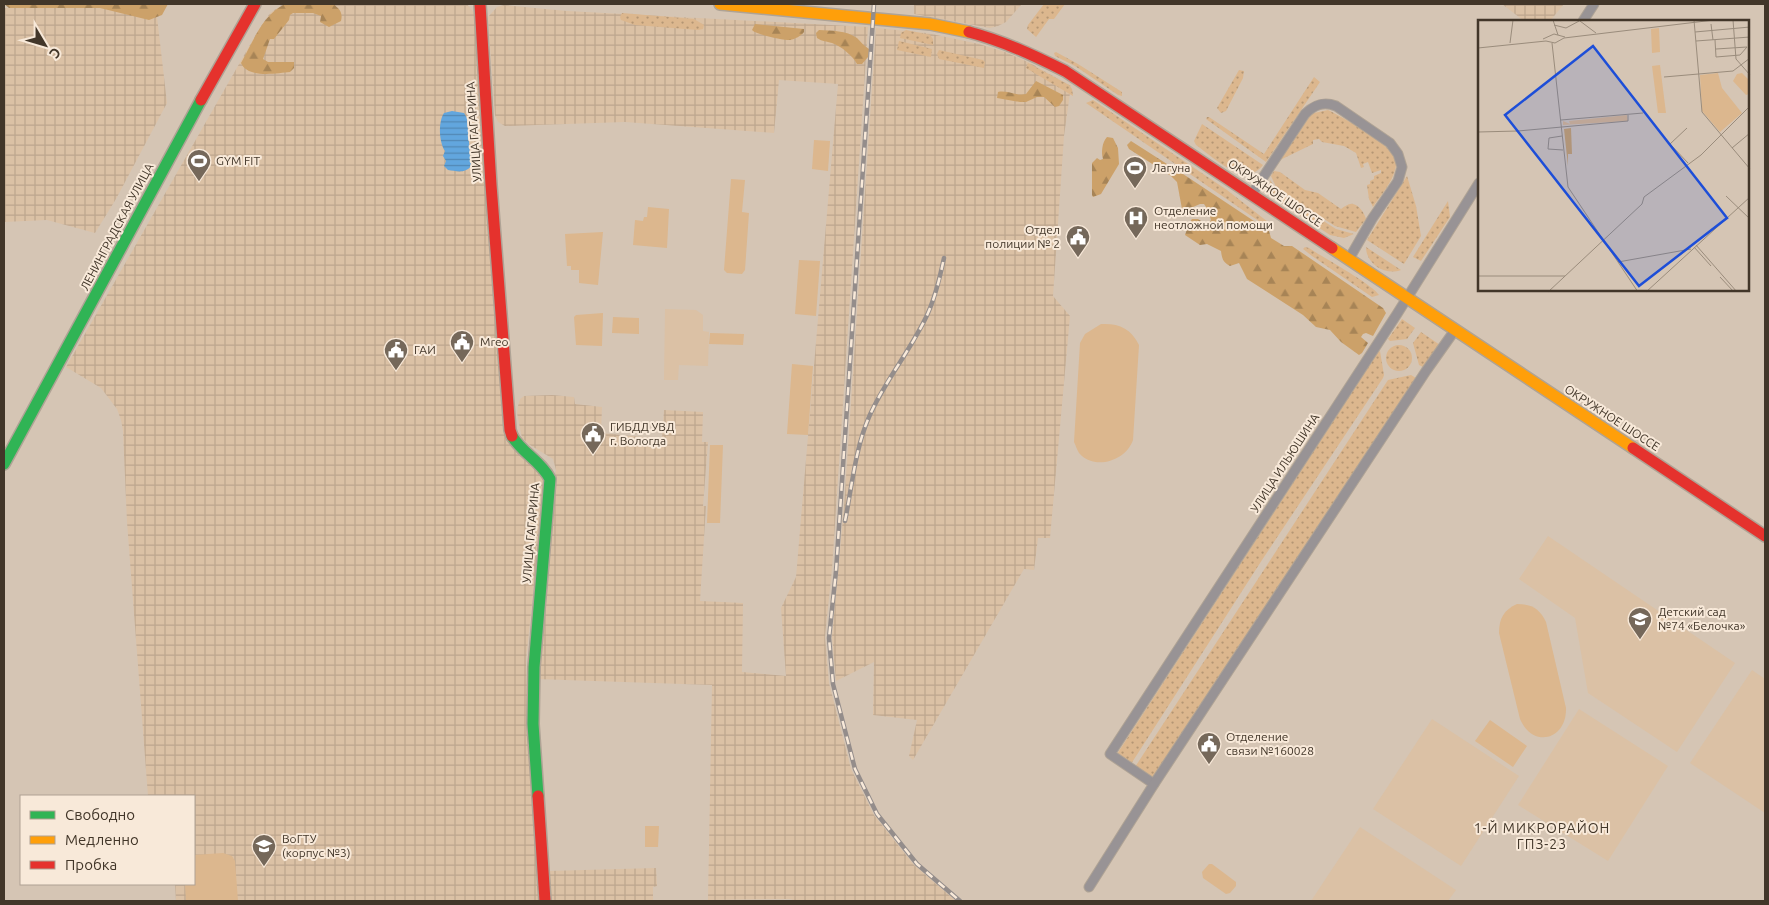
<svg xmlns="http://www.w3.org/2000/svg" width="1769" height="905" font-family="Ubuntu,sans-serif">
<defs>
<pattern id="industrial-grid" width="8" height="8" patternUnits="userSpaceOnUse" patternTransform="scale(1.25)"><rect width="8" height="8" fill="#dbc1a5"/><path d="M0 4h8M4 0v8" fill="none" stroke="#bda68e"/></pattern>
<pattern id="grass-dots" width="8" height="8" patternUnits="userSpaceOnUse" patternTransform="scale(1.25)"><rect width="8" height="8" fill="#dcb78e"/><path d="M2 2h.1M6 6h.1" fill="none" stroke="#b49674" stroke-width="1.8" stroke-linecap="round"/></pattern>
<pattern id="forest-firs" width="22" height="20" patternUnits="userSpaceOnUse" patternTransform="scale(1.25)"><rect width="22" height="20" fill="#cca169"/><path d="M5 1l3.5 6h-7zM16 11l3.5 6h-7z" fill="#a78456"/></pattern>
<pattern id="water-rules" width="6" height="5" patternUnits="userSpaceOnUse" patternTransform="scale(1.25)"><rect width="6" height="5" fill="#62a6de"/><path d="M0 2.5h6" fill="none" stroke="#5288b4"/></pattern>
</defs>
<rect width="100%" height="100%" fill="#d5c5b4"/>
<g fill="#dbc1a5">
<path d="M 665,309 L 696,310 L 703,315 L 703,331 L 709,332 L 708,366 L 679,365 L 678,380 L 664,380 Z"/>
<path d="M 1548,536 L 1735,663 L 1677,752 L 1588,693 L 1575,618 L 1519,579 Z"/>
<path d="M 1752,670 L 1765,679 L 1765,813 L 1690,763 Z"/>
<path d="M 1579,709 L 1668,766 L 1608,861 L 1518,805 Z"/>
<path d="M 1432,719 L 1519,776 L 1461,866 L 1373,809 Z"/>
<path d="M 1360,827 L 1456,890 L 1448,901 L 1311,901 Z"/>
</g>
<g fill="url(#industrial-grid)">
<path d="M 283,4 L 467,4 L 475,14 L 506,436 L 510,444 L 540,472 L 545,481 L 526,660 L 528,727 L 540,901 L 176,901 L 175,884 L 194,884 L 194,796 L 148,796 L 127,522 L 123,431 L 121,420 L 117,409 L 101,388 L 66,367 L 259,29 L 270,13 Z"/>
<path d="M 914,4 L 1022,4 L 1006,22 L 998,26 L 990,28 L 914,14 Z"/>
<path d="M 1502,4 L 1564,4 L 1550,21 L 1524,21 Z"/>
<path d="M 504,5 L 567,11 L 868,27 L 832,569 L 825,637 L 829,683 L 851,769 L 874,815 L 914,865 L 956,901 L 794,901 L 791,899 L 708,900 L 712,685 L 535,679 L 556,470 L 553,459 L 530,445 L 522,438 L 517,413 L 518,406 L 520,399 L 524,396 L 552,395 L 574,397 L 575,404 L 602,407 L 601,433 L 662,439 L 664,410 L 703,412 L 702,442 L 708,442 L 703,506 L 706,506 L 700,601 L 743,603 L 742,672 L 786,676 L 781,608 L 796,577 L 838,84 L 779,80 L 774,133 L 625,122 L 505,126 L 498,122 L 495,115 L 488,17 L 497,7 Z"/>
<path d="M 4,8 L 156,8 L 167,103 L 116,199 L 95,233 L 47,220 L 4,222 Z"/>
<path d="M 876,28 L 927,33 L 979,44 L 1005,52 L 1030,63 L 1071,86 L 1064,136 L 1053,296 L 1070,316 L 1050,538 L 1038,538 L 1034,570 L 1024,569 L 913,760 L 909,756 L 917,720 L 873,715 L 874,662 L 836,681 L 832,637 L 844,507 Z"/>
<path d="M 656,868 L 657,886 L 653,887 L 653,901 L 548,901 L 548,871 Z"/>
</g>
<g fill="url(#grass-dots)">
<path d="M 1044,4 L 1065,4 L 1054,19 L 1049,19 L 1036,37 L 1027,29 L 1028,25 Z"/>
<path d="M 622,13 L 694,19 L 704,25 L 703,29 L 698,30 L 635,25 L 621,20 L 620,17 Z"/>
<path d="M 906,30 L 930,35 L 933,39 L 933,45 L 900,38 L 901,33 Z"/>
<path d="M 899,41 L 932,49 L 931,57 L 897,50 Z"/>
<path d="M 939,50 L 983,60 L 985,62 L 984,68 L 939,59 L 937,54 Z"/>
<path d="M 1056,52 L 1078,64 L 1122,92 L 1122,96 L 1118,95 L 1075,66 L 1055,56 L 1054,53 Z"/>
<path d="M 1028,63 L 1069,85 L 1072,89 L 1073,96 L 1026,68 Z"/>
<path d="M 1239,70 L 1244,71 L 1243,78 L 1226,111 L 1221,113 L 1217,108 Z"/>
<path d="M 1314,77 L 1320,82 L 1266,162 L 1206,119 L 1207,117 L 1209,117 L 1264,154 Z"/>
<path d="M 1093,100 L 1227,190 L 1268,222 L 1268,224 L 1266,226 L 1086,103 Z"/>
<path d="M 1328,110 C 1343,117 1386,142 1393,155 C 1396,159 1397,165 1395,170 C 1392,183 1380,196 1373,207 L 1369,199 L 1367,185 L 1370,184 L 1370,181 L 1374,179 L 1374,176 L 1381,173 L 1381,170 L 1372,173 L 1368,162 L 1363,164 L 1364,167 L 1361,168 L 1356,153 L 1344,146 L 1322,142 L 1319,139 L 1313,140 L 1313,144 L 1280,160 L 1310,116 L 1314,113 Z"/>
<path d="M 1202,124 L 1263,165 C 1245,189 1213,157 1196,145 L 1194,141 Z"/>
<path d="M 1274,171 L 1280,172 L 1305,190 L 1318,193 L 1341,209 C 1344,207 1349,203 1353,204 C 1359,205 1365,214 1366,219 L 1356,232 L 1335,226 L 1277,189 L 1271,176 Z"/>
<path d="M 1407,176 L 1416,206 L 1421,236 L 1404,264 L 1367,240 Z"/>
<path d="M 1270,180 L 1278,192 L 1336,229 L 1354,234 L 1344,238 L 1330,235 L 1275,199 L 1270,191 Z"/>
<path d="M 1448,201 L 1450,217 L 1421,261 L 1413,257 Z"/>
<path d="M 1305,247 L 1309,248 C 1322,257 1372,284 1379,295 L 1372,297 L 1312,256 L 1303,249 Z"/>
<path d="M 1366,247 L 1401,270 C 1385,276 1366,264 1366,247 Z"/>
<path d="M 1402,319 L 1415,328 L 1407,339 L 1390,341 L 1388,339 Z"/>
<path d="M 1421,332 L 1440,345 L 1423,367 L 1419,365 L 1413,343 Z"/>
<circle cx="1399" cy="358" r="13"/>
<path d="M 1380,351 L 1384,375 L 1383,378 L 1262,560 L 1131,764 L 1117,754 L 1378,352 Z"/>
<path d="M 1411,375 L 1416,378 L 1154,779 L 1135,767 L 1388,380 Z"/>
</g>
<g fill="url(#forest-firs)">
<path d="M 4,4 L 168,4 L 162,15 L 149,20 L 100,8 L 9,8 Z"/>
<path d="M 285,4 L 333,4 C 340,9 343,13 341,21 L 329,27 L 320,22 L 321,16 L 313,13 L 293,13 L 290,15 L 289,20 L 274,39 L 270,39 L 263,59 L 268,62 L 294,62 L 294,68 L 290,72 C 277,73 248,79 241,63 C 253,42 262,15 285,4 Z"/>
<path d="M 755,24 L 804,29 L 804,32 C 801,36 795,39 790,40 C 782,40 757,35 752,30 Z"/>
<path d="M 819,30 C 832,31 846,30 857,38 C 861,42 864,46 869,49 L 868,57 L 862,64 L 857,64 C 853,56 841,46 832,43 C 826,41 823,42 817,38 L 816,33 Z"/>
<path d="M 1036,81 L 1063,95 L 1063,100 L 1059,106 L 1055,107 L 1044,97 L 1037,97 L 1026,102 L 1020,102 L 997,98 L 998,92 C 1007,90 1016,96 1026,94 Z"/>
<path d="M 1107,137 L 1113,138 L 1118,148 L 1119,164 L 1101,194 L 1093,197 L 1092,195 L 1092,163 L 1097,158 L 1100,160 L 1103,159 C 1101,153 1102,142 1107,137 Z"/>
<path d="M 1131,141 L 1167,164 L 1174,171 L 1180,172 L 1269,231 L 1271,238 L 1284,246 L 1292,246 L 1383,308 L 1386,313 L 1373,336 L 1366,333 L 1363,334 L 1361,337 L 1368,343 L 1362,353 L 1359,355 L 1341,342 L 1330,330 L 1316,327 L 1303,315 L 1247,279 L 1239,263 L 1230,266 C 1223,262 1222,259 1221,251 L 1207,244 L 1200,245 L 1185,235 L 1189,223 L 1192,219 L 1198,219 L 1207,225 L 1211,220 L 1209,213 L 1206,211 L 1206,207 L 1204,204 L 1200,204 L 1184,211 L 1182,209 L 1177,182 L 1171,176 L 1129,149 L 1127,145 Z"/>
</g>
<g fill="#dcb78e">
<path d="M 814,140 L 830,141 L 828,171 L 812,169 Z"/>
<path d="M 731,179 L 745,180 L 742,212 L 749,213 L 745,270 L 742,274 L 727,273 L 724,270 Z"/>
<path d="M 648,207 L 669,209 L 667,248 L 633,245 L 635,220 L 643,221 L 644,217 L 647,217 Z"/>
<path d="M 603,232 L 598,285 L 579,283 L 579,270 L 571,270 L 571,266 L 567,266 L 565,234 Z"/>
<path d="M 799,260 L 820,261 L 816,316 L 795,314 Z"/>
<path d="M 603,313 L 602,346 L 576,345 L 574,317 L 576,315 Z"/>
<path d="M 613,317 L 639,318 L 639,334 L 612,333 Z"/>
<path d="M 1101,324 C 1118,323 1131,328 1139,345 L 1133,440 C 1126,461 1094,471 1079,453 C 1077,450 1076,446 1074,442 L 1080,343 L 1085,334 Z"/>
<path d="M 710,333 L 744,334 L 743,345 L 709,344 Z"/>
<path d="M 792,364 L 813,366 L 808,435 L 787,434 Z"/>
<path d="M 710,445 L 723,445 L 720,523 L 707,523 Z"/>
<path d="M 1517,604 C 1532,604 1540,609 1546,622 L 1566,708 C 1567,740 1533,749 1520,719 L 1499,633 C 1499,618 1504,610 1517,604 Z"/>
<path d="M 1490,720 L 1527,746 L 1513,767 L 1475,741 Z"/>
<path d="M 645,826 L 659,826 L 658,847 L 645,847 Z"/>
<path d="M 223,853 L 232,856 L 235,861 L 238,901 L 186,901 L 185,884 L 194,884 L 194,855 Z"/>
<path d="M 1209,864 L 1212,864 L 1236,882 L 1236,886 L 1230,893 L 1226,894 L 1203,878 L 1202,872 Z"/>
</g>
<path fill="url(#water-rules)" d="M 452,111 L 464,113 L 467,118 L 471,166 C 465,174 456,171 448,170 L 444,166 L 446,161 L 443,156 L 445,151 C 439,142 438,122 444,113 Z"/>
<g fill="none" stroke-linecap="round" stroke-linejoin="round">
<g stroke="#afa395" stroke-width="11">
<g id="street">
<path d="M 1583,21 L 1594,4"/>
<path d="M 1252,194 L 1305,114 C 1314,105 1323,101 1336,106 L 1390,143 L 1398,154 L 1402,167 L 1398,181 L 1372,219 L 1349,259"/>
<path d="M 1154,784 L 1110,754 L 1397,314 L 1479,183"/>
<path d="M 1089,887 L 1154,784 L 1426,371 L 1455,330"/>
</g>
</g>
<g stroke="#afa395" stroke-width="14">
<g id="fast">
<path d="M 512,436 C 522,453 541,461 550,479 L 534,667 L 533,724 L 538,796"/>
<path d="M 4,464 L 201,100"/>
</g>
</g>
<g stroke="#afa395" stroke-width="14">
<g id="slow">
<path d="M 720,4 L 930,24 L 969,32"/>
<path d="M 1332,248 L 1633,448"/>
</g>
</g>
<g stroke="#afa395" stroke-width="14">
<g id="jam">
<path d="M 480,4 L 491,185 L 510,430 L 512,436"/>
<path d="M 969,32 C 1003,41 1033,55 1065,71 L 1332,248"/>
<path d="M 201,100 L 255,4"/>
<path d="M 1633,448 L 1765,536"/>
<path d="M 538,796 L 545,901"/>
</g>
</g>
<use href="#street" stroke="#989395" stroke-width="9"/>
<use href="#fast" stroke="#30b455" stroke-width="11"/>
<use href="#slow" stroke="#ff9f0a" stroke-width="11"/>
<use href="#jam" stroke="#e5322d" stroke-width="11"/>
<g stroke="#948d8b" stroke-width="4.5">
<g id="rail">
<path d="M 874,4 L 836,571 L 829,638 L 833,684 L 855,769 L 877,814 L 917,864 L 960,901"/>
<path d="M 845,521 C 852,487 855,449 869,417 C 885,380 912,349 928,313 C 936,295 940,277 944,258"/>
</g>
</g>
<use href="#rail" stroke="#f8e9d9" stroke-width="2.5" stroke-dasharray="8" stroke-linecap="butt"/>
</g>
<defs>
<g id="stadium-pin" transform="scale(1.25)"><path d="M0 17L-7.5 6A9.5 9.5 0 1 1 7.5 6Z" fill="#75685a" stroke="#f8e9d9"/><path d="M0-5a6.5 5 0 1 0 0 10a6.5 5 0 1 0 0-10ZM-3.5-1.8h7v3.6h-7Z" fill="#fff"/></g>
<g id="hospital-pin" transform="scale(1.25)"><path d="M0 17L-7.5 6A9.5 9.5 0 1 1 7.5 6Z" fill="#75685a" stroke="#f8e9d9"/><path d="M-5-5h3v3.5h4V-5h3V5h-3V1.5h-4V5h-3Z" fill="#fff"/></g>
<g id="civic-pin" transform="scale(1.25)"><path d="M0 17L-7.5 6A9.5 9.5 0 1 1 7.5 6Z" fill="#75685a" stroke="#f8e9d9"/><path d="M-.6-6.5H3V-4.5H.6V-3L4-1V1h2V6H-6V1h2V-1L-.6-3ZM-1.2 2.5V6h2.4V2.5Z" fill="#fff"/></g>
<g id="school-pin" transform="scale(1.25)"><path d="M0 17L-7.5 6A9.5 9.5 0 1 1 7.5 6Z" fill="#75685a" stroke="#f8e9d9"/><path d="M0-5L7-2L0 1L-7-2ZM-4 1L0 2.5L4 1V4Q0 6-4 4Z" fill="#fff"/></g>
<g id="university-pin" transform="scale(1.25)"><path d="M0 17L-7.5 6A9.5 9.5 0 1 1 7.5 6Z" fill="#75685a" stroke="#f8e9d9"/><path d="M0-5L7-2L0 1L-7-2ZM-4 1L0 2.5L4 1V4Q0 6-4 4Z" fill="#fff"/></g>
</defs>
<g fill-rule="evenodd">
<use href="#stadium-pin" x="199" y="161"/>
<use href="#stadium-pin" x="1135" y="168"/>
<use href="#hospital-pin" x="1136" y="218"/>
<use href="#civic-pin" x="1078" y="237"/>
<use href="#civic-pin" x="462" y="342"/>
<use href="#civic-pin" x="396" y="350"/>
<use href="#civic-pin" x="593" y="434"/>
<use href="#school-pin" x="1640" y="619"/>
<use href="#civic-pin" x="1209" y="744"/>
<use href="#university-pin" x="264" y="846"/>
</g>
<g text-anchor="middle" stroke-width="4" stroke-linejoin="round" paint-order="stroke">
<g font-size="12" fill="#423629" stroke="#f8e9d9">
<text transform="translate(474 132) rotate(-94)" y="4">УЛИЦА ГАГАРИНА</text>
<text transform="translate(1275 193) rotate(34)" y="4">ОКРУЖНОЕ ШОССЕ</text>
<text transform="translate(117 227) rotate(-62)" y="4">ЛЕНИНГРАДСКАЯ УЛИЦА</text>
<text transform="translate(1612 418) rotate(33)" y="4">ОКРУЖНОЕ ШОССЕ</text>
<text transform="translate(1285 463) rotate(-57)" y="4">УЛИЦА ИЛЬЮШИНА</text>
<text transform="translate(531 533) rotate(-85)" y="4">УЛИЦА ГАГАРИНА</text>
</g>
<g font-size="12" fill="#423629" stroke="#f8e9d9" text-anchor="start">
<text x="216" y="165">GYM FIT</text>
<text x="1152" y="172">Лагуна</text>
<text x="1154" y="215">Отделение<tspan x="1154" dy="14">неотложной помощи</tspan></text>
<text x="1060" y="234" text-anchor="end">Отдел<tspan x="1060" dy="14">полиции № 2</tspan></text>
<text x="480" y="346">Mreo</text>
<text x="414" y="354">ГАИ</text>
<text x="610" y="431">ГИБДД УВД<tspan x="610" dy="14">г. Вологда</tspan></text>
<text x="1658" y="616">Детский сад<tspan x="1658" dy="14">№74 «Белочка»</tspan></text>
<text x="1226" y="741">Отделение<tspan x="1226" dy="14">связи №160028</tspan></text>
<text x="282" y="843">ВоГТУ<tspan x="282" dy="14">(корпус №3)</tspan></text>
</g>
<g font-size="14" letter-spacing="1" fill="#423629" stroke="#f8e9d9">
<text x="1542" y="833">1-Й МИКРОРАЙОН<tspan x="1542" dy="16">ГПЗ-23</tspan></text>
</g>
</g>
<g transform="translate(1478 20)">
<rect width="271" height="271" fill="#d5c5b4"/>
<path d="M 181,8 L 182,32 L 174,33 L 173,9 ZM 182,45 L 188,93 L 180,93 L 174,46 ZM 149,95 L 150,101 L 85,105 L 85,101 L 92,104 L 91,101 Z" fill="#dcb78e"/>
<path d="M 93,108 L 94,134 L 90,134 L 90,146 L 86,109 Z" fill="#cca169"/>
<path d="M 240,53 L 244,68 L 264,93 L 242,112 L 224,91 L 222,55 ZM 259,54 L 264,53 L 271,60 L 271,74 L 268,75 L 255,61 Z" fill="#dcb78e"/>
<path fill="none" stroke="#9a8c7c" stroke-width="1" d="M 75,0 L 80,15M 216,0 L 224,92 L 272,149M 255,0 L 258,39 L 272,55M 102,1 L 118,13M 233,4 L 235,20M 76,5 L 88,8 L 103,0M 217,12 L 272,7M 65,19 L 76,14 L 87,17M 237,20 L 238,37 L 262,35 L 269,27 L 238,29M 218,21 L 272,17M 32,23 L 35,0M 74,23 L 90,167 L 160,272M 0,28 L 68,21 L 77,23 L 86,18 L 236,0M 186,57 L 255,51 L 272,38M 83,100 L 165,93M 209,108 L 192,124 L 210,143M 0,112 L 40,111 L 150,101 L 150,95M 84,116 L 71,118 L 70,129 L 85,130M 254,128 L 272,113M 248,176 L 272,199M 218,225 L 259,272M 216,227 L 233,246M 140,242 L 213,229M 0,256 L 87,256M 242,257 L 256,272M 70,272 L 164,184 L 166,177 L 223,135 L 272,86M 168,272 L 272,177"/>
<path fill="#1d4ed8" fill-opacity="0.15" stroke="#1d4ed8" stroke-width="2.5" d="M 115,26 L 249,198 L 161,266 L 27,95 Z"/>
<rect width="271" height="271" fill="none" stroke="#423629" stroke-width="2.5"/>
</g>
<rect width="1769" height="905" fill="none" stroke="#423629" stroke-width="10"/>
<rect x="20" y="795" width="175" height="90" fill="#f8e9d9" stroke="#afa193"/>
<rect x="30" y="811" width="25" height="8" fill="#30b455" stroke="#afa193"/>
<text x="65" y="820" font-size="15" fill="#423629">Свободно</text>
<rect x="30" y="836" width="25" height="8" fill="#ff9f0a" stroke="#afa193"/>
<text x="65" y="845" font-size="15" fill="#423629">Медленно</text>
<rect x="30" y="861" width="25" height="8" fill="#e5322d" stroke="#afa193"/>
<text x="65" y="870" font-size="15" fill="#423629">Пробка</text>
<g transform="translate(45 45) rotate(128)" stroke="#f8e9d9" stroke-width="4" paint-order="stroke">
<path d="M0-4L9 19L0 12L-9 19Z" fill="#423629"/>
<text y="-8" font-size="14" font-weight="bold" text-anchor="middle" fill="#423629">С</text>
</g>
</svg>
